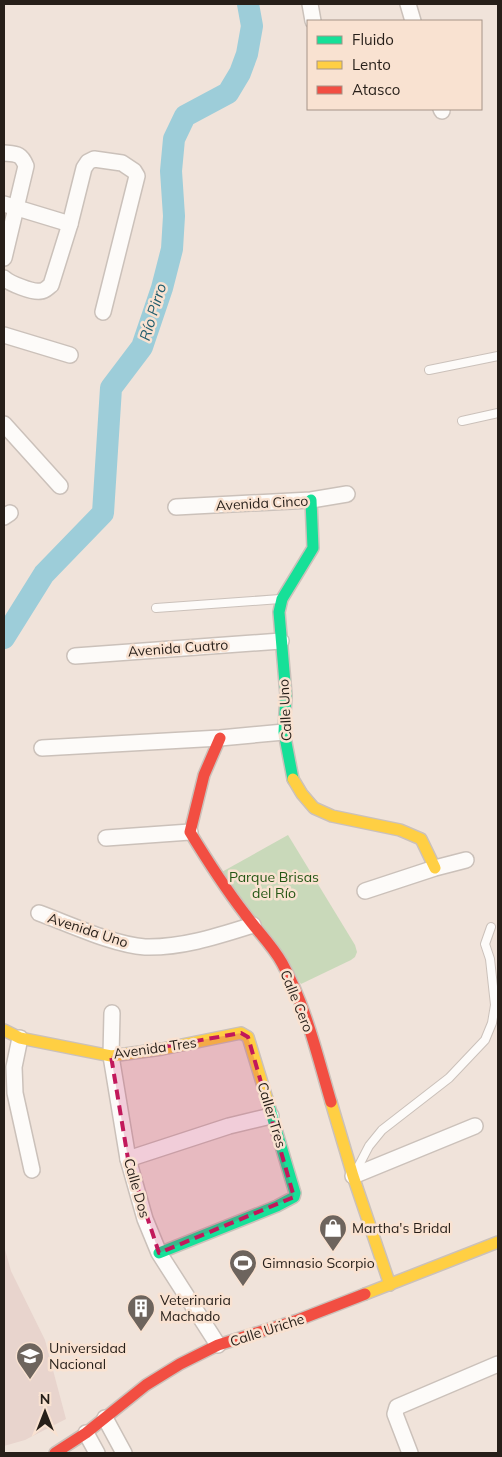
<svg xmlns="http://www.w3.org/2000/svg" width="502" height="1457" font-family="Mulish,sans-serif">
<rect width="100%" height="100%" fill="#f0e3da"/>
<path fill="#e8d4cd" d="M 4,1246 L 11,1271 L 45,1340 L 66,1419 L 25,1440 L 4,1446 Z"/>
<path fill="#c9d9ba" d="M 288,835 L 355,945 L 357,952 L 355,957 L 351,960 L 301,984 L 220,873 Z"/>
<g fill="none" stroke-linecap="round" stroke-linejoin="round">
<path stroke="#9dcdd9" stroke-width="22" d="M 4,638 L 44,574 L 103,513 L 111,388 L 142,347 L 162,288 L 172,249 L 174,216 L 171,171 L 174,139 L 185,116 L 228,93 L 240,73 L 247,54 L 252,26 L 248,4"/>
<g stroke="#cbc1ba" stroke-width="10">
<g id="lane">
<path d="M 429,370 L 498,356"/>
<path d="M 462,421 L 498,413"/>
<path d="M 156,608 L 280,599"/>
<path d="M 356,1171 L 369,1146 L 382,1130 L 449,1078 L 485,1040 L 492,1023 L 495,1005 L 490,959 L 485,944 L 491,927"/>
</g>
</g>
<g stroke="#cbc1ba" stroke-width="18">
<g id="street">
<path d="M 310,4 L 313,21"/>
<path d="M 408,4 L 413,21"/>
<path d="M 441,109 L 442,111"/>
<path d="M 4,153 C 16,154 21,153 26,166 L 4,258"/>
<path d="M 4,204 L 70,224 L 84,168 L 88,162 L 94,159 L 122,163 L 134,171 L 137,176 L 103,312"/>
<path d="M 4,278 C 9,283 33,293 41,291 C 45,291 48,287 51,285 L 70,224"/>
<path d="M 4,335 L 70,355"/>
<path d="M 4,424 L 60,486"/>
<path d="M 176,507 L 311,500 L 347,494"/>
<path d="M 4,517 L 10,513"/>
<path d="M 75,656 L 281,641"/>
<path d="M 42,748 L 220,738 L 284,732"/>
<path d="M 106,838 L 190,832"/>
<path d="M 365,891 L 435,868 L 466,860"/>
<path d="M 39,913 C 69,924 114,945 145,947 C 182,948 218,936 253,925"/>
<path d="M 112,1013 L 111,1056 L 128,1159 L 145,1219 L 159,1253 L 218,1345"/>
<path d="M 20,1038 L 14,1067 L 15,1093 L 32,1170"/>
<path d="M 128,1159 L 229,1126 L 271,1116"/>
<path d="M 353,1176 L 475,1126"/>
<path d="M 105,1418 L 124,1453"/>
<path d="M 86,1433 L 97,1453"/>
<path d="M 410,1453 L 395,1414 L 397,1407 L 498,1364"/>
</g>
</g>
<g stroke="#cbc1ba" stroke-width="14">
<g id="fast">
<path d="M 293,779 L 284,732 L 286,695 L 279,612 L 282,599 L 313,548 L 311,500"/>
<path d="M 159,1253 L 277,1206 L 294,1197 L 295,1193 L 267,1099"/>
</g>
</g>
<g stroke="#cbc1ba" stroke-width="14">
<g id="slow">
<path d="M 293,779 L 302,794 L 314,808 L 332,816 L 400,830 L 421,839 L 435,868"/>
<path d="M 4,1030 L 20,1038 L 111,1056 L 162,1049 L 241,1033 L 248,1037 L 267,1099"/>
<path d="M 331,1102 L 353,1176 L 390,1285"/>
<path d="M 365,1294 L 498,1242"/>
</g>
</g>
<g stroke="#cbc1ba" stroke-width="14">
<g id="jam">
<path d="M 220,738 L 204,775 L 190,832 C 207,860 225,888 245,914 C 257,931 272,945 282,963 C 306,1006 317,1055 331,1102"/>
<path d="M 55,1453 L 86,1433 L 146,1385 L 180,1364 L 218,1345 L 298,1320 L 365,1294"/>
</g>
</g>
<use href="#lane" stroke="#fdfbf9" stroke-width="8"/>
<use href="#street" stroke="#fdfbf9" stroke-width="15"/>
<use href="#fast" stroke="#16e098" stroke-width="11"/>
<use href="#slow" stroke="#ffcf43" stroke-width="11"/>
<use href="#jam" stroke="#f24e42" stroke-width="11"/>
</g>
<path fill="#c2185b" fill-opacity="0.2" stroke="#c2185b" stroke-width="4" stroke-dasharray="10 6" stroke-linejoin="round" d="M 241,1033 L 248,1037 L 294,1197 L 159,1253 L 128,1159 L 111,1056 Z"/>
<defs>
<g id="shop-pin" transform="scale(1.4375)"><path d="M0 17L-7.5 6A9.5 9.5 0 1 1 7.5 6Z" fill="#6d645d" stroke="#f9e2d1"/><path d="M-5-2.5h2.3a2.7 3.5 0 0 1 5.4 0H5L5.5 6h-11ZM-1.5-2.5h3a1.5 2.3 0 0 0-3 0Z" fill="#fff"/></g>
<g id="stadium-pin" transform="scale(1.4375)"><path d="M0 17L-7.5 6A9.5 9.5 0 1 1 7.5 6Z" fill="#6d645d" stroke="#f9e2d1"/><path d="M0-5a6.5 5 0 1 0 0 10a6.5 5 0 1 0 0-10ZM-3.5-1.8h7v3.6h-7Z" fill="#fff"/></g>
<g id="building-pin" transform="scale(1.4375)"><path d="M0 17L-7.5 6A9.5 9.5 0 1 1 7.5 6Z" fill="#6d645d" stroke="#f9e2d1"/><path d="M-4-6H4V6H1V3H-1V6H-4ZM-2.5-4.3h1.7v1.8h-1.7ZM.8-4.3h1.7v1.8H.8ZM-2.5-1h1.7V.8h-1.7ZM.8-1h1.7V.8H.8Z" fill="#fff"/></g>
<g id="university-pin" transform="scale(1.4375)"><path d="M0 17L-7.5 6A9.5 9.5 0 1 1 7.5 6Z" fill="#6d645d" stroke="#f9e2d1"/><path d="M0-5L7-2L0 1L-7-2ZM-4 1L0 2.5L4 1V4Q0 6-4 4Z" fill="#fff"/></g>
</defs>
<g fill-rule="evenodd">
<use href="#shop-pin" x="333" y="1228"/>
<use href="#stadium-pin" x="243" y="1263"/>
<use href="#building-pin" x="141" y="1308"/>
<use href="#university-pin" x="30" y="1356"/>
</g>
<g text-anchor="middle" stroke-width="5" stroke-linejoin="round" paint-order="stroke">
<g font-size="14" fill="#271f19" stroke="#f9e2d1">
<text transform="translate(262 503) rotate(-3)" y="5">Avenida Cinco</text>
<text transform="translate(178 648) rotate(-4)" y="5">Avenida Cuatro</text>
<text transform="translate(285 710) rotate(-93)" y="5">Calle Uno</text>
<text transform="translate(88 930) rotate(18)" y="5">Avenida Uno</text>
<text transform="translate(297 1001) rotate(68)" y="5">Calle Cero</text>
<text transform="translate(155 1048) rotate(-8)" y="5">Avenida Tres</text>
<text transform="translate(272 1115) rotate(73)" y="5">Caller Tres</text>
<text transform="translate(137 1188) rotate(74)" y="5">Calle Dos</text>
<text transform="translate(267 1330) rotate(-18)" y="5">Calle Uriche</text>
</g>
<g font-size="14" fill="#245614" stroke="#f9e2d1">
<text x="274" y="882">Parque Brisas<tspan x="274" dy="16">del Río</tspan></text>
</g>
<g font-size="14" fill="#271f19" stroke="#f9e2d1" text-anchor="start">
<text x="352" y="1233">Martha's Bridal</text>
<text x="262" y="1268">Gimnasio Scorpio</text>
<text x="160" y="1305">Veterinaria<tspan x="160" dy="16">Machado</tspan></text>
<text x="49" y="1353">Universidad<tspan x="49" dy="16">Nacional</tspan></text>
</g>
<g font-size="15" font-style="italic" fill="#225e6e" stroke="#f9e2d1">
<text transform="translate(153 312) rotate(-73)" y="5">Río Pirro</text>
</g>
</g>
<rect width="502" height="1457" fill="none" stroke="#271f19" stroke-width="10"/>
<rect x="307" y="20" width="175" height="90" fill="#f9e2d1" stroke="#a59487"/>
<rect x="317" y="36" width="25" height="8" fill="#16e098" stroke="#a59487"/>
<text x="352" y="45" font-size="15" fill="#271f19">Fluido</text>
<rect x="317" y="61" width="25" height="8" fill="#ffcf43" stroke="#a59487"/>
<text x="352" y="70" font-size="15" fill="#271f19">Lento</text>
<rect x="317" y="86" width="25" height="8" fill="#f24e42" stroke="#a59487"/>
<text x="352" y="95" font-size="15" fill="#271f19">Atasco</text>
<g transform="translate(45 1412)" stroke="#f9e2d1" stroke-width="4" paint-order="stroke">
<path d="M0-4L9 19L0 12L-9 19Z" fill="#271f19"/>
<text y="-8" font-size="14" font-weight="bold" text-anchor="middle" fill="#271f19">N</text>
</g>
</svg>
